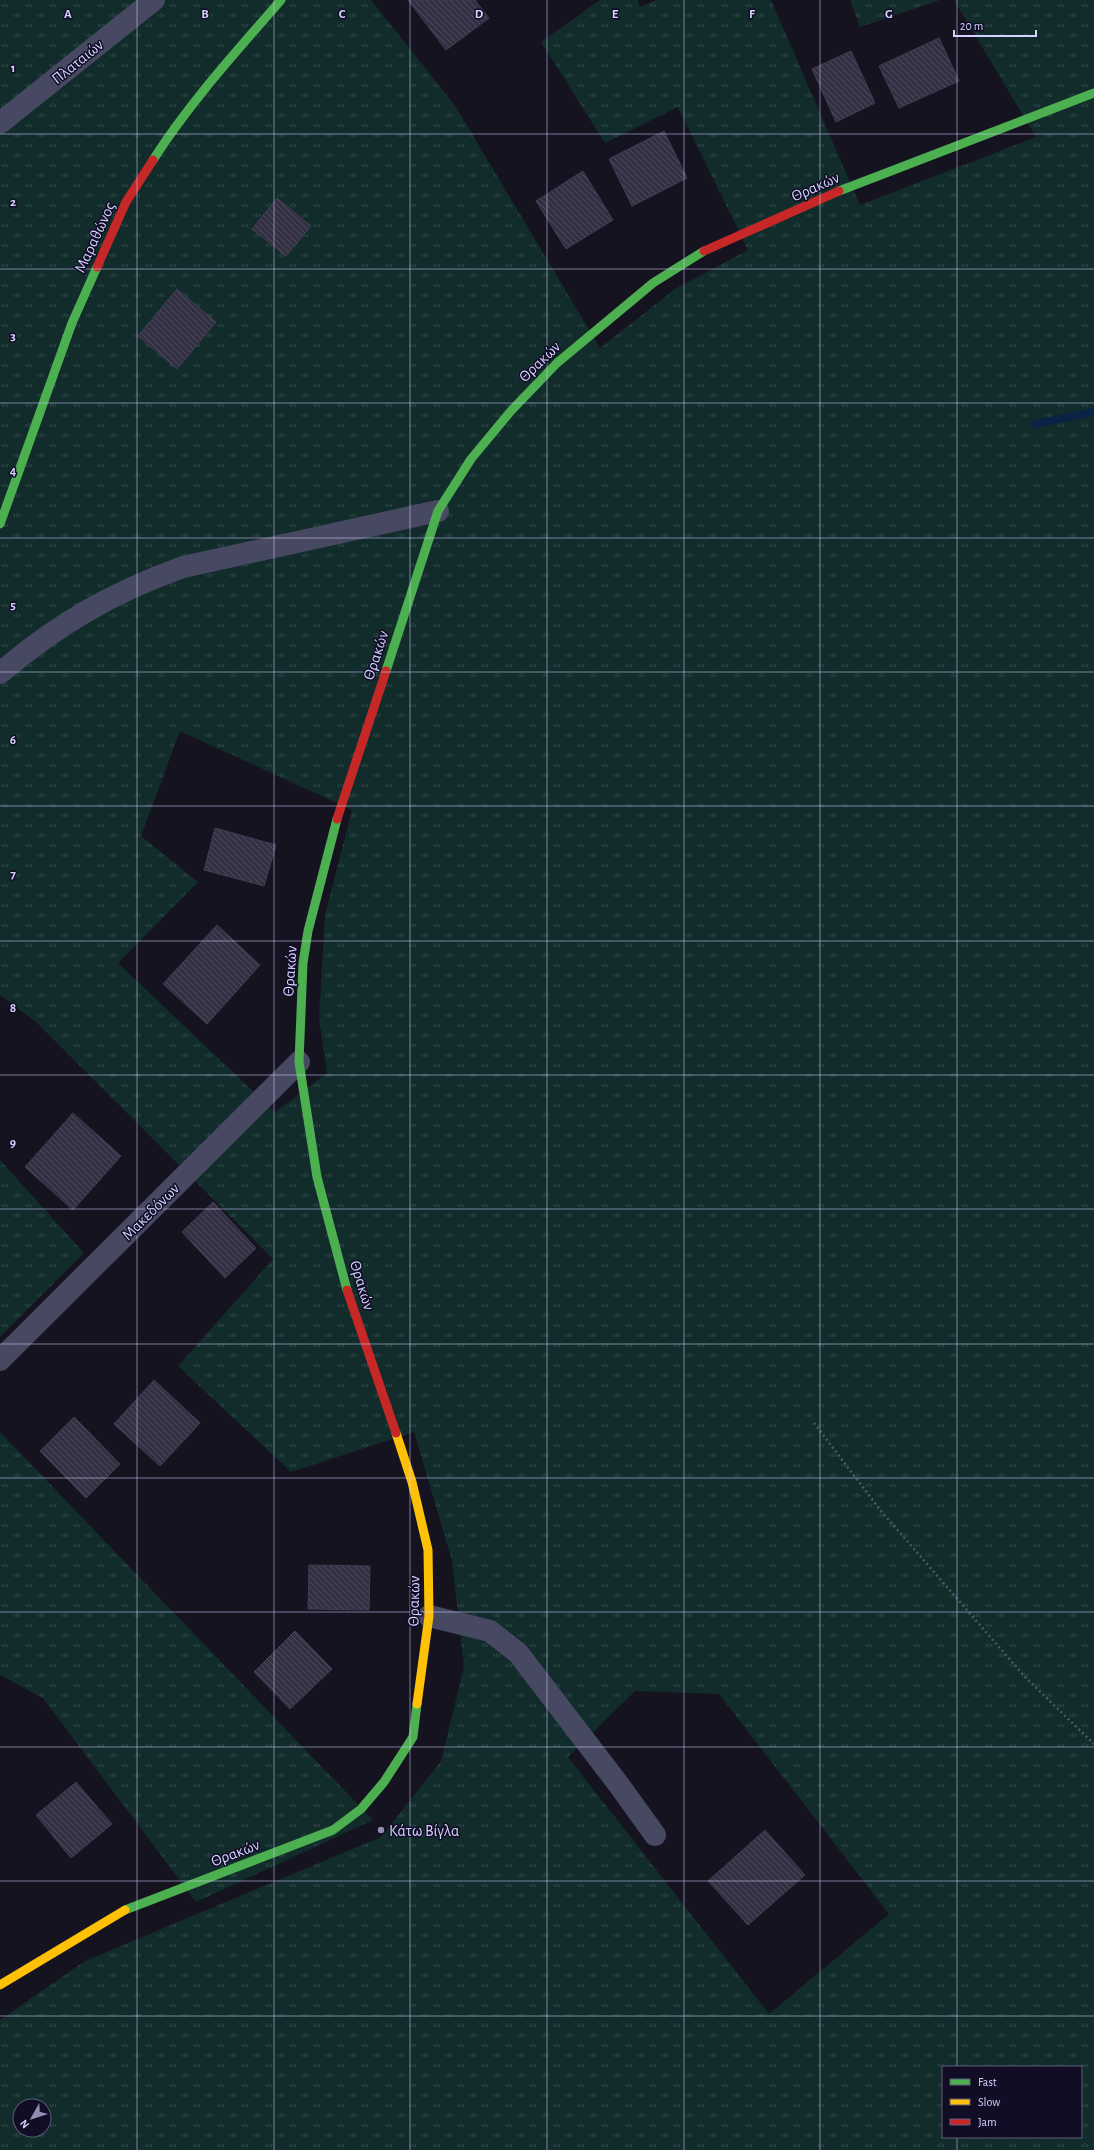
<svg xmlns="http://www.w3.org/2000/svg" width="1094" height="2150" font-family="'Alegreya Sans',sans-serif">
<defs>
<pattern id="grass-tufts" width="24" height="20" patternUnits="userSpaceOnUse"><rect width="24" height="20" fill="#112c2b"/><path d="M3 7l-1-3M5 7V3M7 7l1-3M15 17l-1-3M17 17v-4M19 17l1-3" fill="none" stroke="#334a4b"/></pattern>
<pattern id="building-back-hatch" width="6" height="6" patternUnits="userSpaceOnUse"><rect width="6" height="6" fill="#323042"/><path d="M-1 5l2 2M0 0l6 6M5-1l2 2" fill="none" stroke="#4f4d5e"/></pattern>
</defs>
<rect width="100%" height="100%" fill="#14131f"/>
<g fill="url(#grass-tufts)" fill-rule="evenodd">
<path d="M 0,0 L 371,0 L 456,107 L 600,348 L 675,289 L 748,250 L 678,107 L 605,143 L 541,42 L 600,0 L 637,0 L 640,7 L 656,0 L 771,0 L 860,205 L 1036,137 L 954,0 L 1094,0 L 1094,2150 L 0,2150 L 0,2020 L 85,1961 L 381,1837 L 441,1761 L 464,1667 L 452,1561 L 414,1432 L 291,1472 L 178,1366 L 273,1259 L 37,1023 L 0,995 ZM 180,731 L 352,810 L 325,915 L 319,1019 L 327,1073 L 275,1112 L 118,963 L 198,882 L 141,836 ZM 635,1691 L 719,1694 L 889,1914 L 769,2014 L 568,1757 ZM 943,2067 L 1081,2067 L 1081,2137 L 943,2137 ZM 20,2106 L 44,2106 L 44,2130 L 20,2130 Z"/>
<path d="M 850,0 L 940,0 L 860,27 Z"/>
<path d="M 0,1160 L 84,1253 L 0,1337 Z"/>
<path d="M 0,1432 L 373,1820 L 196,1902 L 43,1698 L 0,1675 Z"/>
</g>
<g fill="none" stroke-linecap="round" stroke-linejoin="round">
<path stroke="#0a2244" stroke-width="8" d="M 1035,424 L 1094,412"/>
</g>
<g fill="url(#building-back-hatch)" stroke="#403d54">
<path d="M 408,0 L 475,0 L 489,18 L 446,50 Z"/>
<path d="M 939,38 L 959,81 L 899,108 L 879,66 Z"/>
<path d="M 851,51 L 875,103 L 836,122 L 812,69 Z"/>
<path d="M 664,131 L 687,178 L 632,206 L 609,159 Z"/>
<path d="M 583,171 L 613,220 L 566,249 L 536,201 Z"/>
<path d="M 277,198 L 311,226 L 286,256 L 252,229 Z"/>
<path d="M 177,289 L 216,322 L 177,369 L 138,336 Z"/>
<path d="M 215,828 L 276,845 L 264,886 L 204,870 Z"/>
<path d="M 217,925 L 260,965 L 207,1024 L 163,984 Z"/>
<path d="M 73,1113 L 121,1156 L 73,1210 L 25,1167 Z"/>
<path d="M 213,1202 L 256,1248 L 225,1278 L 182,1232 Z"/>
<path d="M 154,1380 L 200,1423 L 160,1466 L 114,1424 Z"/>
<path d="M 74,1417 L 120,1464 L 86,1498 L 40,1451 Z"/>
<path d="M 309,1565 L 370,1566 L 369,1610 L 308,1609 Z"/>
<path d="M 295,1631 L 332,1669 L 290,1709 L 254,1672 Z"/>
<path d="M 76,1782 L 112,1824 L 71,1858 L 36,1815 Z"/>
<path d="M 765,1830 L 805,1875 L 748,1925 L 708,1881 Z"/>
</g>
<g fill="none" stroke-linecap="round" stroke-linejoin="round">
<path stroke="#485a68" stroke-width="2.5" stroke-dasharray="2 3" stroke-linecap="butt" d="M 814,1423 L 881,1511 L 1025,1677 L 1094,1744"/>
<g stroke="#474861" stroke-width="22">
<path d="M 0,123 L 154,0"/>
<path d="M 0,673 C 58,624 111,593 183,567 L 438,511"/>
<path d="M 0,1360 L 299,1062"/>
<path d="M 429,1616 L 490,1631 L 518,1653 L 619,1785 L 655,1835"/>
</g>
<g stroke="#4caf50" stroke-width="9">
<path d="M 153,160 C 190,102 236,52 281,0"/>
<path d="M 839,191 L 1094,93"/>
<path d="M 0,524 L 72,323 L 97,267"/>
<path d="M 386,671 L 438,511 L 471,459 L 510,412 L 557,363 L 653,283 L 704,251"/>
<path d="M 337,819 L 308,931 L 303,963 L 299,1062 L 317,1177 L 347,1290"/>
<path d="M 125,1910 L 333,1830 L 361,1809 L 384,1782 L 413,1737 L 417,1704"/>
</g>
<g stroke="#ffc107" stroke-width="9">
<path d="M 396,1433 L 412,1482 L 428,1550 L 429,1616 L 417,1704"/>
<path d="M 0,1985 L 125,1910"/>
</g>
<g stroke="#c62828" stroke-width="9">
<path d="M 704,251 L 839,191"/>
<path d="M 97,267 L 126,202 L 153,160"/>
<path d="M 337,819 L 386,671"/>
<path d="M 347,1290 L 396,1433"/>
</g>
</g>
<path fill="none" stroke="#d5d2ff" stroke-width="1" stroke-opacity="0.55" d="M 137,0 L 137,2150M 274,0 L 274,2150M 410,0 L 410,2150M 547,0 L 547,2150M 684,0 L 684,2150M 820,0 L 820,2150M 957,0 L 957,2067M 0,134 L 1094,134M 0,269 L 1094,269M 0,403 L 1094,403M 0,538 L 1094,538M 0,672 L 1094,672M 0,806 L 1094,806M 0,941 L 1094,941M 0,1075 L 1094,1075M 0,1209 L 1094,1209M 0,1344 L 1094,1344M 0,1478 L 1094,1478M 0,1612 L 1094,1612M 0,1747 L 1094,1747M 0,1881 L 1094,1881M 0,2016 L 1094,2016M 957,2137 L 957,2150"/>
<circle fill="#918fb1" stroke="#100d25" stroke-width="1.5" cx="381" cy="1830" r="4"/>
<g text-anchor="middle" stroke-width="3" stroke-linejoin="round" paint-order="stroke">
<g font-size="16" fill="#d5d2ff" stroke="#100d25">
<text transform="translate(77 61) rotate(-39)" y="6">Πλαταιών</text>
<text transform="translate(815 186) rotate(-24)" y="6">Θρακών</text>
<text transform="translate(94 237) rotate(-65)" y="6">Μαραθώνος</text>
<text transform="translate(539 361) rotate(-44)" y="6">Θρακών</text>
<text transform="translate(375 655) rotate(-72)" y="6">Θρακών</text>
<text transform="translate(289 971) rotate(-86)" y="6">Θρακών</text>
<text transform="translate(150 1211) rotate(-45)" y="6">Μακεδόνων</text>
<text transform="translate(363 1285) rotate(73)" y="6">Θρακών</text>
<text transform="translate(413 1601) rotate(-89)" y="6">Θρακών</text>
<text transform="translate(235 1852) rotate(-21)" y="6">Θρακών</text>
</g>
<g font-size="16" fill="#d5d2ff" stroke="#100d25" text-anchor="start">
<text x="389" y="1836">Κάτω Βίγλα</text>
</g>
</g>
<g font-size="13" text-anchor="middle" font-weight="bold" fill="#d5d2ff" stroke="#100d25" stroke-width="3" stroke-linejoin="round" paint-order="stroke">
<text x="68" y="18">A</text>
<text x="205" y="18">B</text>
<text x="342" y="18">C</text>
<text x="479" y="18">D</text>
<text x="615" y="18">E</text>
<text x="752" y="18">F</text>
<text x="889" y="18">G</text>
<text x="13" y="72">1</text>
<text x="13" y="206">2</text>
<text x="13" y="340">3</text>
<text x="13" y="475">4</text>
<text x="13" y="609">5</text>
<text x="13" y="744">6</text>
<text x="13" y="878">7</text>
<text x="13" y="1012">8</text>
<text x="13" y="1147">9</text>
</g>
<rect x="942" y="2066" width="140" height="72" fill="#100d25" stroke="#5f5c7c"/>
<rect x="950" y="2079" width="20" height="6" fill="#4caf50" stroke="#5f5c7c"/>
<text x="978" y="2086" font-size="12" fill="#d5d2ff">Fast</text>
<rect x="950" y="2099" width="20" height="6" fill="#ffc107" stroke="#5f5c7c"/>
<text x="978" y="2106" font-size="12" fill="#d5d2ff">Slow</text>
<rect x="950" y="2119" width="20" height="6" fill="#c62828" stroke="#5f5c7c"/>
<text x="978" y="2126" font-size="12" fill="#d5d2ff">Jam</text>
<g transform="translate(32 2118) rotate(231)"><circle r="19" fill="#100d25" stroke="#5f5c7c"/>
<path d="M0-3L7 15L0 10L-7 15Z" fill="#918fb1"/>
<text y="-6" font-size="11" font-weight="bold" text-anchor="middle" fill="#d5d2ff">N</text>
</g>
<path d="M954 30v6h82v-6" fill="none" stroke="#d5d2ff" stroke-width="2"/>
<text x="960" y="30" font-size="12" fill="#d5d2ff" stroke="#100d25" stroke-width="3" paint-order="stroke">20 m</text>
</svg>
